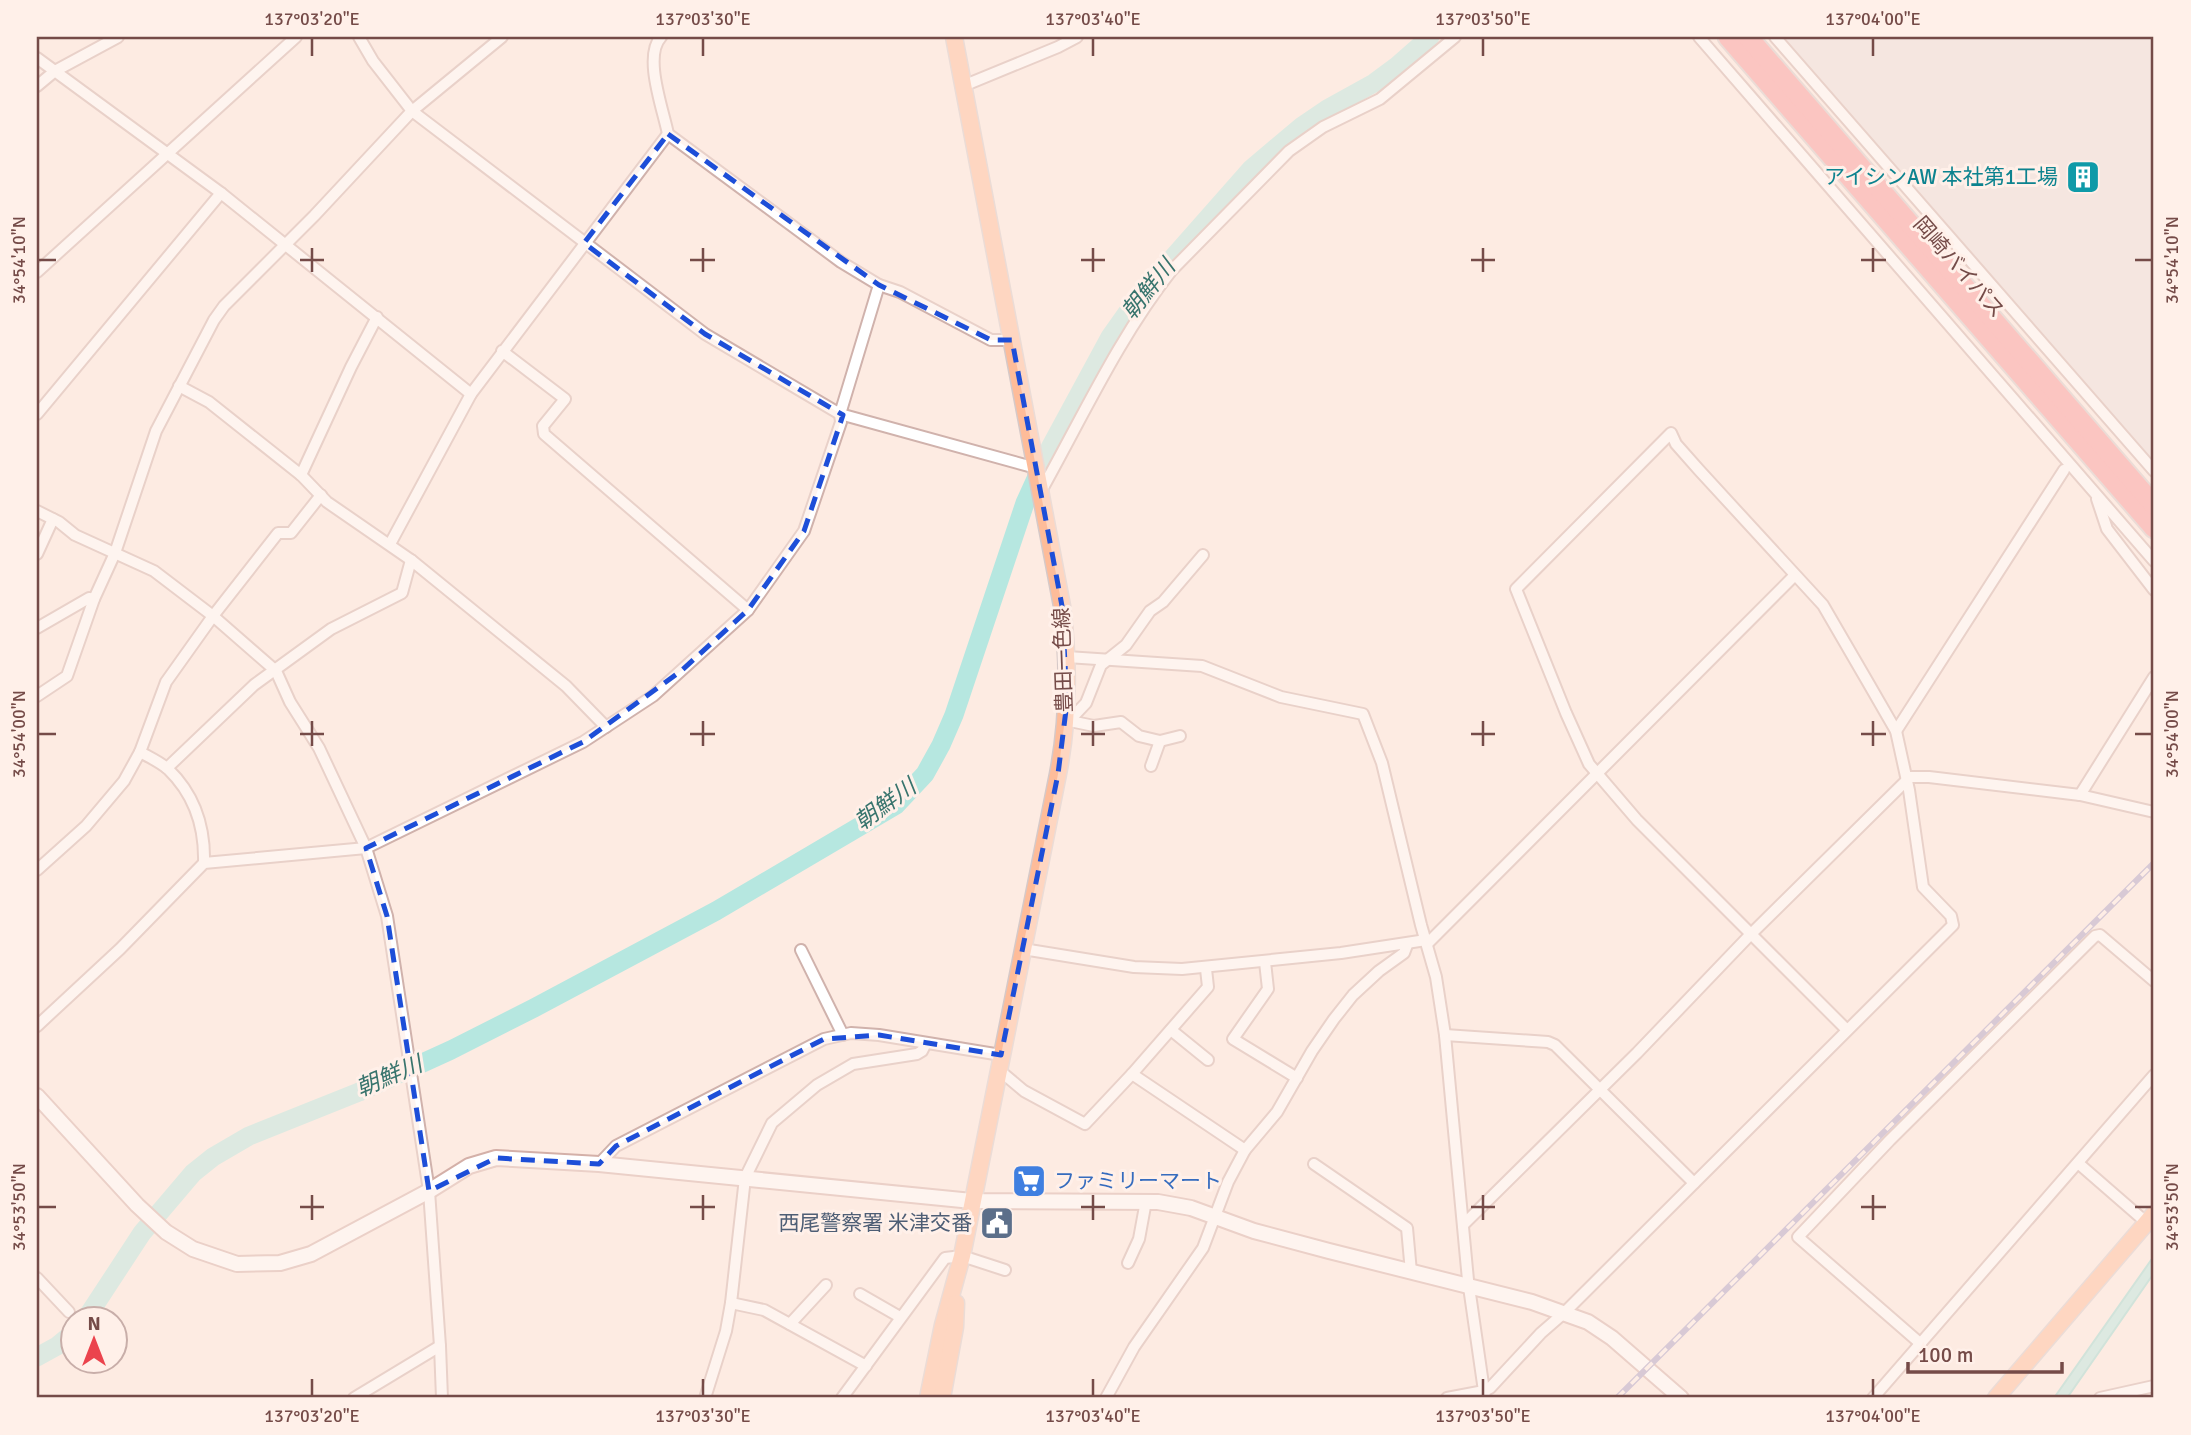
<svg xmlns="http://www.w3.org/2000/svg" width="2191" height="1435" font-family="Signika,'Noto Sans JP',sans-serif">
<rect width="100%" height="100%" fill="#fdebe2"/>
<path fill="#ece0dd" d="M 1783,37 L 2154,37 L 2154,461 Z"/>
<path fill="#b6e7e0" stroke="#9cd9d1" stroke-width="2" d="M 2154,1256 L 2154,1273 L 2067,1398 L 2054,1398 Z"/>
<g fill="none" stroke-linecap="round" stroke-linejoin="round">
<g stroke="#b6e7e0" stroke-width="19">
<path d="M 85,1320 L 142,1233 L 193,1173 L 213,1157 L 249,1136 L 359,1092 L 451,1050 L 534,1008 L 716,911 L 896,805 L 925,774 L 941,745 L 954,715 L 1025,503 L 1051,446 L 1110,337 L 1139,296 L 1251,169 L 1302,126 L 1327,109 L 1374,83 L 1397,66 L 1430,37"/>
<path d="M 37,1357 L 57,1346 L 74,1332"/>
</g>
<g stroke="#d0b2ac" stroke-width="14">
<g id="street">
<path d="M 359,37 L 373,61 L 412,111 L 705,334 L 840,414 L 1036,468"/>
<path d="M 661,37 C 643,56 663,109 668,134 L 841,262 L 879,285 L 900,292 L 991,340 L 1012,340"/>
<path d="M 1699,37 L 2154,561"/>
<path d="M 1775,37 L 2154,471"/>
<path d="M 37,58 L 221,193 L 471,394"/>
<path d="M 37,86 L 55,71 L 118,37"/>
<path d="M 963,86 L 1058,47 L 1077,37"/>
<path d="M 37,272 L 296,37"/>
<path d="M 502,351 L 565,399 L 543,426 L 544,434 L 748,610"/>
<path d="M 179,386 L 209,402 L 301,475 L 327,502 L 411,560 L 566,686 L 606,727"/>
<path d="M 37,414 L 221,193"/>
<path d="M 301,475 L 351,367 L 377,317"/>
<path d="M 1040,493 C 1082,418 1119,337 1172,270 L 1289,151 L 1323,127 L 1380,99 L 1455,37"/>
<path d="M 2097,499 L 2107,529 L 2154,590"/>
<path d="M 37,511 L 59,522 L 75,535 L 154,571 L 213,616 L 276,671 L 290,702 L 319,748 L 366,848 L 387,916 L 429,1191 L 440,1346 L 442,1398"/>
<path d="M 390,544 L 471,394 L 668,134"/>
<path d="M 37,554 L 53,519"/>
<path d="M 37,628 L 89,598 L 94,599"/>
<path d="M 1067,657 L 1202,666 L 1281,697 L 1363,714 L 1382,763 L 1421,925 L 1436,977 L 1445,1035 L 1468,1280 L 1485,1398"/>
<path d="M 37,696 L 67,676 L 94,599 L 115,553 L 156,431 L 214,320 L 224,306 L 314,216 L 412,111 L 502,37"/>
<path d="M 1070,721 L 1094,726 L 1121,722 L 1139,736 L 1160,741 L 1151,766"/>
<path d="M 1066,724 L 1086,703 L 1101,665 L 1126,645 L 1150,611 L 1163,602 L 1203,555"/>
<path d="M 1896,731 L 2064,470"/>
<path d="M 1160,741 L 1180,736"/>
<path d="M 140,752 C 149,757 160,762 168,769 C 195,795 205,827 204,863"/>
<path d="M 167,768 L 254,685 L 331,629 L 402,593 L 411,560"/>
<path d="M 2080,795 L 2154,677"/>
<path d="M 37,870 L 86,826 L 124,781 L 140,752 L 166,682 L 213,616 L 278,533 L 291,533 L 321,495"/>
<path d="M 1427,944 L 1794,576"/>
<path d="M 1023,949 L 1134,967 L 1182,969 L 1341,953 L 1426,940"/>
<path d="M 801,950 L 843,1035"/>
<path d="M 1265,962 L 1268,989 L 1233,1039 L 1297,1078"/>
<path d="M 1206,969 L 1208,987 L 1132,1074 L 1245,1150"/>
<path d="M 37,1026 L 120,949 L 204,863 L 366,848 L 583,742 L 653,696 L 748,610 L 804,531 L 841,422 L 840,414 L 879,285"/>
<path d="M 1171,1030 L 1208,1060"/>
<path d="M 1445,1035 L 1548,1042 L 1555,1045 L 1694,1183"/>
<path d="M 999,1070 L 1024,1091 L 1085,1124 L 1132,1074"/>
<path d="M 2078,1163 L 2147,1223"/>
<path d="M 599,1164 L 616,1146 L 824,1039 L 851,1033 L 879,1035 L 1001,1055"/>
<path d="M 1314,1164 L 1407,1228 L 1411,1272"/>
<path d="M 1464,1224 L 1637,1053 L 1750,935 L 1910,777 L 1929,777 L 2080,795 L 2154,812"/>
<path d="M 1128,1263 L 1139,1239 L 1146,1201"/>
<path d="M 37,1278 L 69,1312"/>
<path d="M 860,1294 L 900,1317"/>
<path d="M 731,1303 L 764,1310 L 866,1366"/>
<path d="M 790,1324 L 826,1285"/>
<path d="M 1921,1344 L 1798,1237 L 1890,1140 L 2095,936 L 2100,935 L 2154,981"/>
<path d="M 354,1398 L 440,1346"/>
<path d="M 705,1398 L 726,1331 L 731,1303 L 745,1178 L 772,1123 L 817,1085 L 853,1064 L 917,1054 L 922,1051 L 926,1043"/>
<path d="M 842,1398 L 945,1258 L 962,1256 L 1005,1270"/>
<path d="M 1106,1398 L 1134,1347 L 1203,1248 L 1228,1182 L 1245,1150 L 1277,1112 L 1312,1051 L 1334,1019 L 1353,995 L 1379,971 L 1404,953 L 1407,945"/>
<path d="M 1447,1398 L 1484,1391 L 1490,1388 L 1541,1333 L 1564,1313 L 1953,925 L 1951,916 L 1923,887 L 1909,790 L 1896,731 L 1866,679 L 1823,605 L 1699,470 L 1676,444 L 1671,433 L 1516,589 L 1566,713 L 1589,764 L 1637,820 L 1847,1030"/>
<path d="M 1873,1398 L 2154,1075"/>
<path d="M 2100,1398 L 2154,1386"/>
</g>
</g>
<g stroke="#d4b0a8" stroke-width="18">
<path id="secondary" d="M 37,1096 L 137,1205 L 166,1232 L 193,1249 L 237,1264 L 280,1263 L 311,1254 L 429,1191 L 469,1166 L 496,1158 L 599,1164 L 972,1201 L 1158,1202 L 1191,1208 L 1254,1231 L 1329,1251 L 1532,1302 L 1588,1322 L 1612,1338 L 1681,1398"/>
</g>
<g stroke="#d6c9c8" stroke-width="19">
<g id="primary">
<path d="M 928,1398 L 943,1325 L 962,1256 L 1058,774 C 1069,717 1069,663 1062,606 L 954,37"/>
<path d="M 942,1398 L 955,1327 L 956,1303"/>
<path d="M 1996,1398 L 2154,1214"/>
</g>
</g>
<g stroke="#d6c9c8" stroke-width="23">
<g id="highway">
<path d="M 1728,37 L 2154,528"/>
<path d="M 1748,37 L 2154,505"/>
</g>
</g>
<use href="#street" stroke="#fff" stroke-width="10"/>
<use href="#secondary" stroke="#fff" stroke-width="14"/>
<use href="#primary" stroke="#febc99" stroke-width="16"/>
<use href="#highway" stroke="#f99799" stroke-width="19"/>
<g stroke="#aaa1c6" stroke-width="6">
<path id="rail" d="M 1617,1398 L 2154,863"/>
</g>
<use href="#rail" stroke="#fff0e9" stroke-width="3.5" stroke-dasharray="10" stroke-linecap="butt"/>
</g>
<path d="M0 0H2191V1435H0ZM 668,134 L 879,285 L 991,340 L 1012,340 L 1062,606 L 1067,702 L 1058,774 L 1001,1055 L 879,1035 L 824,1039 L 616,1146 L 599,1164 L 496,1158 L 429,1191 L 387,916 L 366,848 L 583,742 L 681,671 L 748,610 L 804,531 L 843,415 L 705,334 L 584,243 Z" fill="#fdebe2" fill-opacity=".55" fill-rule="evenodd"/>
<path fill="none" stroke="#1d4ed8" stroke-width="5" stroke-dasharray="14 9" stroke-linejoin="round" d="M 668,134 L 879,285 L 991,340 L 1012,340 L 1062,606 L 1067,702 L 1058,774 L 1001,1055 L 879,1035 L 824,1039 L 616,1146 L 599,1164 L 496,1158 L 429,1191 L 387,916 L 366,848 L 583,742 L 681,671 L 748,610 L 804,531 L 843,415 L 705,334 L 584,243 Z"/>
<path fill="none" stroke="#754b48" stroke-width="2.5" d="M 312,38 L 312,56M 703,38 L 703,56M 1093,38 L 1093,56M 1483,38 L 1483,56M 1873,38 L 1873,56M 312,248 L 312,272M 703,248 L 703,272M 1093,248 L 1093,272M 1483,248 L 1483,272M 1873,248 L 1873,272M 38,260 L 56,260M 300,260 L 324,260M 690,260 L 715,260M 1081,260 L 1105,260M 1471,260 L 1495,260M 1861,260 L 1886,260M 2135,260 L 2152,260M 312,721 L 312,746M 703,721 L 703,746M 1093,721 L 1093,746M 1483,721 L 1483,746M 1873,721 L 1873,746M 38,734 L 56,734M 300,734 L 324,734M 690,734 L 715,734M 1081,734 L 1105,734M 1471,734 L 1495,734M 1861,734 L 1886,734M 2135,734 L 2152,734M 312,1195 L 312,1220M 703,1195 L 703,1220M 1093,1195 L 1093,1220M 1483,1195 L 1483,1220M 1873,1195 L 1873,1220M 38,1207 L 56,1207M 300,1207 L 324,1207M 690,1207 L 715,1207M 1081,1207 L 1105,1207M 1471,1207 L 1495,1207M 1861,1207 L 1886,1207M 2135,1207 L 2152,1207M 312,1379 L 312,1396M 703,1379 L 703,1396M 1093,1379 L 1093,1396M 1483,1379 L 1483,1396M 1873,1379 L 1873,1396"/>
<defs>
<g id="building-square" transform="scale(1.75)"><rect x="-9" y="-9" width="18" height="18" rx="4" fill="#0f9aa8" stroke="#fff0e9"/><path d="M-4-6H4V6H1V3H-1V6H-4ZM-2.5-4.3h1.7v1.8h-1.7ZM.8-4.3h1.7v1.8H.8ZM-2.5-1h1.7V.8h-1.7ZM.8-1h1.7V.8H.8Z" fill="#fff"/></g>
<g id="supermarket-square" transform="scale(1.75)"><rect x="-9" y="-9" width="18" height="18" rx="4" fill="#3f7fe0" stroke="#fff0e9"/><path d="M-6-5.5h2.5l.6 2H6L4.5 2H-2.5L-4.4-4H-6ZM-1.5 3.2a1.3 1.3 0 1 0 .1 0ZM3 3.2a1.3 1.3 0 1 0 .1 0Z" fill="#fff"/></g>
<g id="civic-square" transform="scale(1.75)"><rect x="-9" y="-9" width="18" height="18" rx="4" fill="#5c6f8a" stroke="#fff0e9"/><path d="M-.6-6.5H3V-4.5H.6V-3L4-1V1h2V6H-6V1h2V-1L-.6-3ZM-1.2 2.5V6h2.4V2.5Z" fill="#fff"/></g>
</defs>
<g fill-rule="evenodd">
<use href="#building-square" x="2083" y="177"/>
<use href="#supermarket-square" x="1029" y="1181"/>
<use href="#civic-square" x="997" y="1223"/>
</g>
<g text-anchor="middle" stroke-width="6" stroke-linejoin="round" paint-order="stroke">
<g font-size="21" fill="#0d838f" stroke="#fff0e9" text-anchor="end">
<text x="2058" y="184">アイシンAW 本社第1工場</text>
</g>
<g font-size="21" fill="#754b48" stroke="#fff0e9">
<text transform="translate(1959 267) rotate(49)" y="7">岡崎バイパス</text>
<text transform="translate(1063 660) rotate(-92)" y="7">豊田一色線</text>
</g>
<g font-size="21" fill="#366cbe" stroke="#fff0e9" text-anchor="start">
<text x="1054" y="1188">ファミリーマート</text>
</g>
<g font-size="21" fill="#4e5e75" stroke="#fff0e9" text-anchor="end">
<text x="972" y="1230">西尾警察署 米津交番</text>
</g>
<g font-size="23" font-style="italic" fill="#38746d" stroke="#fff0e9">
<text transform="translate(1148 289) rotate(-51)" y="8">朝鮮川</text>
<text transform="translate(885 804) rotate(-36)" y="8">朝鮮川</text>
<text transform="translate(389 1076) rotate(-23)" y="8">朝鮮川</text>
</g>
</g>
<rect width="2191" height="1435" fill="none" stroke="#fff0e9" stroke-width="77"/>
<g transform="translate(94 1340)"><circle r="33" fill="#fff0e9" stroke="#c8aea9" stroke-width="2"/>
<path d="M0-5L12 26L0 18L-12 26Z" fill="#eb434d"/>
<text y="-10" font-size="19" font-weight="bold" text-anchor="middle" fill="#754b48">N</text>
</g>
<path d="M1908 1362v10h154v-10" fill="none" stroke="#754b48" stroke-width="3.5"/>
<text x="1918" y="1362" font-size="21" fill="#754b48" stroke="#fff0e9" stroke-width="5" paint-order="stroke">100 m</text>
<rect x="38" y="38" width="2114" height="1358" fill="none" stroke="#754b48" stroke-width="2.5"/>
<g font-size="18" text-anchor="middle" fill="#754b48">
<text x="312" y="25">137°03'20"E</text>
<text x="703" y="25">137°03'30"E</text>
<text x="1093" y="25">137°03'40"E</text>
<text x="1483" y="25">137°03'50"E</text>
<text x="1873" y="25">137°04'00"E</text>
<text transform="translate(19 260) rotate(-90)" y="6">34°54'10"N</text>
<text transform="translate(2172 260) rotate(-90)" y="6">34°54'10"N</text>
<text transform="translate(19 734) rotate(-90)" y="6">34°54'00"N</text>
<text transform="translate(2172 734) rotate(-90)" y="6">34°54'00"N</text>
<text transform="translate(19 1207) rotate(-90)" y="6">34°53'50"N</text>
<text transform="translate(2172 1207) rotate(-90)" y="6">34°53'50"N</text>
<text x="312" y="1422">137°03'20"E</text>
<text x="703" y="1422">137°03'30"E</text>
<text x="1093" y="1422">137°03'40"E</text>
<text x="1483" y="1422">137°03'50"E</text>
<text x="1873" y="1422">137°04'00"E</text>
</g>
</svg>
